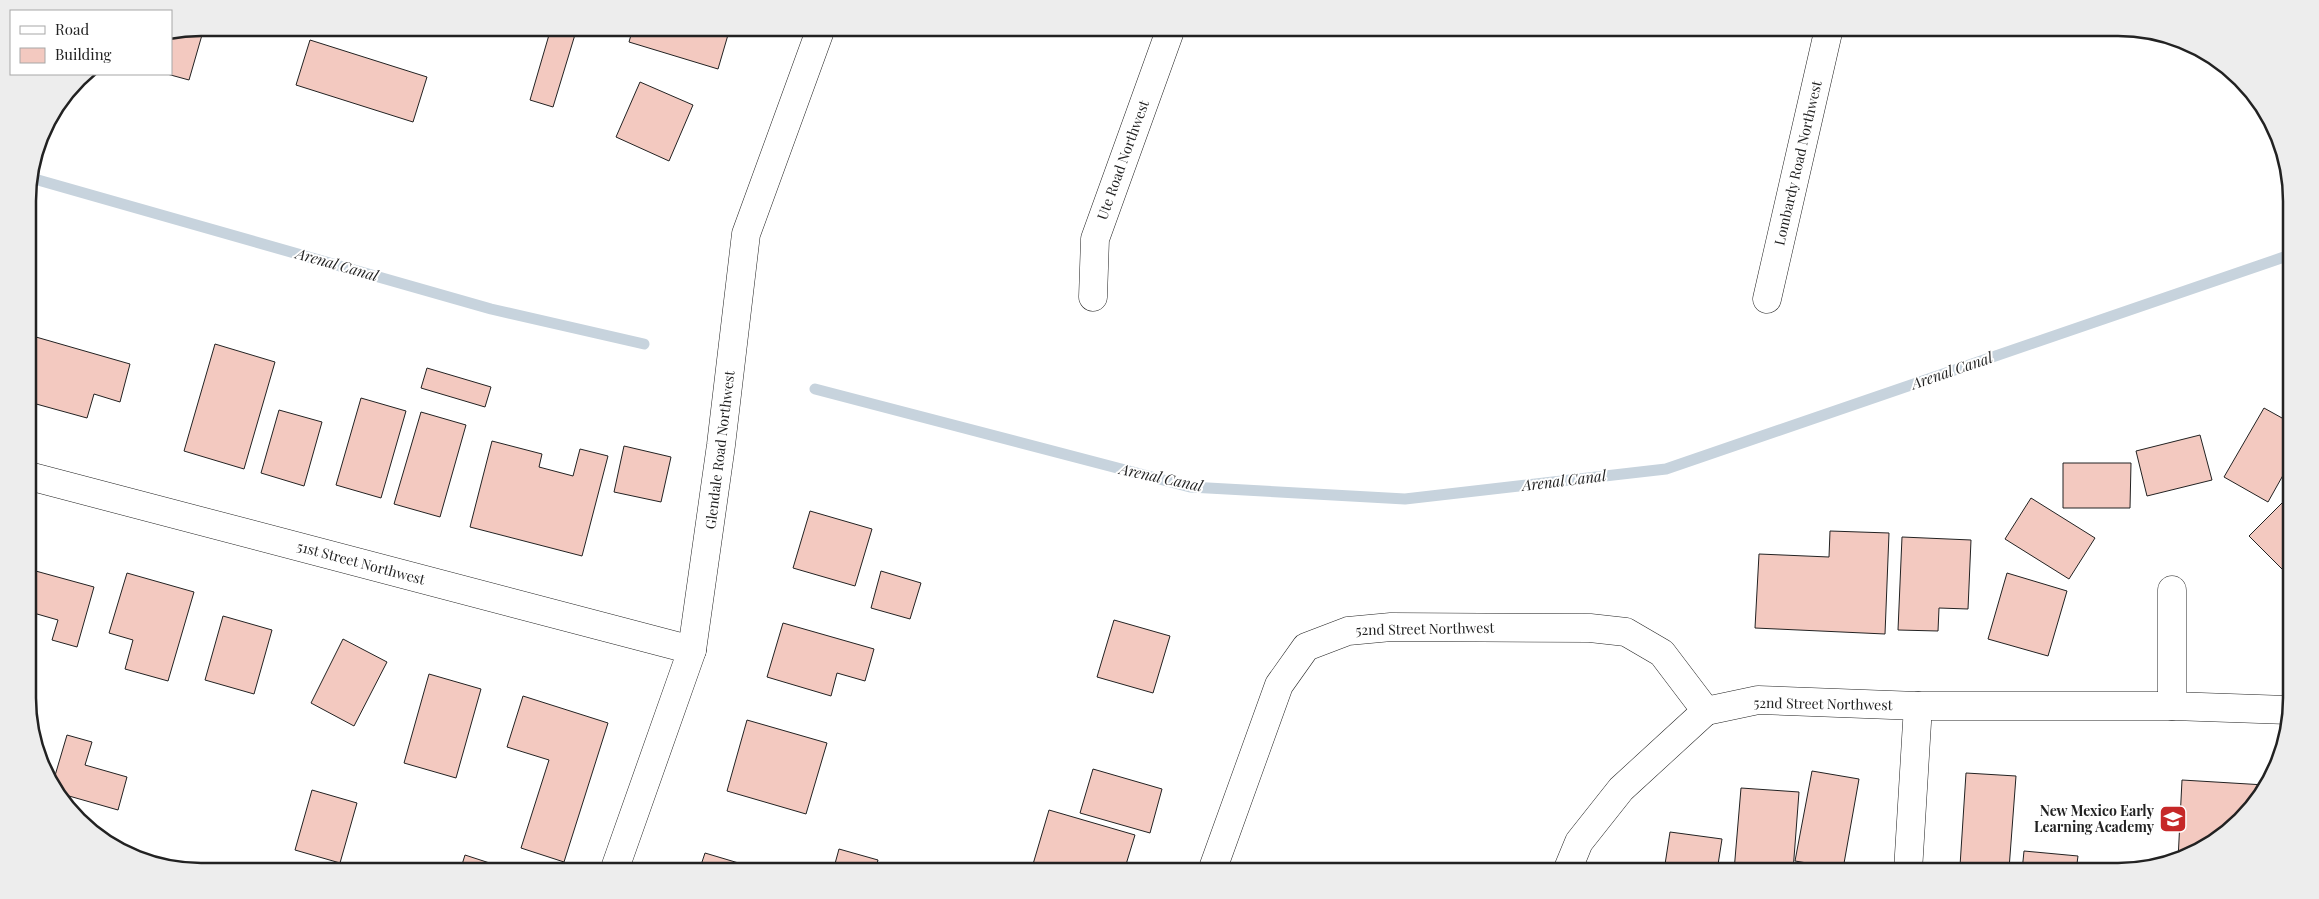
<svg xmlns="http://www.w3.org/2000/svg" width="2319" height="899" font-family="'Playfair Display',serif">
<rect width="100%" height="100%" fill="#fff"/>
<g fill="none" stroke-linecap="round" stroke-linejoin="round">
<g stroke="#c7d3dd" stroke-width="11">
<path d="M 31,178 L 491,309 L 644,344"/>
<path d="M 815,389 L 1190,487 L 1405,499 L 1666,469 L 2290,255"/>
</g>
</g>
<g fill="#f3c9c0" stroke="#222">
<path d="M 204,28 L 189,80 L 167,74 L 171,74 L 171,34 Z"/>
<path d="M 551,28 L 577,28 L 553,107 L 530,100 Z"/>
<path d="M 633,28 L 730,28 L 718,69 L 629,42 Z"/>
<path d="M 310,40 L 427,77 L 413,122 L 296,85 Z"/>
<path d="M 640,82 L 693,105 L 669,161 L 616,137 Z"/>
<path d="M 29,335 L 130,364 L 120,402 L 94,394 L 87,418 L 29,402 Z"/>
<path d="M 215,344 L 275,362 L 244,469 L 184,451 Z"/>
<path d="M 427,368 L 491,387 L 485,407 L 421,388 Z"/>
<path d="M 361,398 L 406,411 L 381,498 L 336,485 Z"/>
<path d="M 2264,408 L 2291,423 L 2291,461 L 2268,502 L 2224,477 Z"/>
<path d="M 279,410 L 322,422 L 304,486 L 261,473 Z"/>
<path d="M 421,412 L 466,425 L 440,517 L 394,504 Z"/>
<path d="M 2200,435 L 2212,480 L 2147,496 L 2136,451 Z"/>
<path d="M 492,441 L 542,454 L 539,467 L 573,476 L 580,449 L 608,456 L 582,556 L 470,527 Z"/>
<path d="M 624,446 L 671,457 L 661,502 L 614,492 Z"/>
<path d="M 2063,463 L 2131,463 L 2130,508 L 2063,508 Z"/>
<path d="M 2291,494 L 2291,569 L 2287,574 L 2249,536 Z"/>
<path d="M 2031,498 L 2095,538 L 2069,579 L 2005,539 Z"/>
<path d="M 810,511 L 872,529 L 855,586 L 793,568 Z"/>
<path d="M 1830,531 L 1889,533 L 1885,634 L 1755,628 L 1759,554 L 1829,557 Z"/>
<path d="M 1902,537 L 1971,540 L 1968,609 L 1939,608 L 1938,631 L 1898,630 Z"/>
<path d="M 32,570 L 94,587 L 77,647 L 52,640 L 58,620 L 30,612 L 30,577 Z"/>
<path d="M 881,571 L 921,583 L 910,619 L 871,608 Z"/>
<path d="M 127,573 L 194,592 L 168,681 L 125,669 L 133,640 L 109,633 Z"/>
<path d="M 2007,573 L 2067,591 L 2048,656 L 1988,639 Z"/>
<path d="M 223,616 L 272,630 L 254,694 L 205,680 Z"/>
<path d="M 1114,620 L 1170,636 L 1153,693 L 1097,677 Z"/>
<path d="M 783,623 L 874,649 L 865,681 L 837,673 L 831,696 L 767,677 Z"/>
<path d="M 343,639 L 387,662 L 354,726 L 311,703 Z"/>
<path d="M 429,674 L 481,689 L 456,778 L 404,763 Z"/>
<path d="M 523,696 L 608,723 L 564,862 L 521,848 L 549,760 L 507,747 Z"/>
<path d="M 747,720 L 827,743 L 806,814 L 727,791 Z"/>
<path d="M 67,735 L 92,742 L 85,765 L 127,777 L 118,810 L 62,794 L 54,779 Z"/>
<path d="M 1093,769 L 1162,789 L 1150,833 L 1080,813 Z"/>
<path d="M 1812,771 L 1859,779 L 1843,869 L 1795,861 Z"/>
<path d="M 1966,773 L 2016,776 L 2009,869 L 1960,866 Z"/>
<path d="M 2182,780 L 2265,785 L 2256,803 L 2223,836 L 2178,860 Z"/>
<path d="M 1741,788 L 1799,792 L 1793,871 L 1734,871 Z"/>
<path d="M 312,790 L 357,803 L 340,863 L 295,850 Z"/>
<path d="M 1049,810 L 1135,835 L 1124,871 L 1031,871 Z"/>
<path d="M 1670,832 L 1722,839 L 1717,871 L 1664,871 Z"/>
<path d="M 839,849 L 878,860 L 875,871 L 833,871 Z"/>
<path d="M 2024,851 L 2078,856 L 2076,871 L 2022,871 Z"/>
<path d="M 705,853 L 762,870 L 761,871 L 699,871 Z"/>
<path d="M 465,855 L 508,869 L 507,871 L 460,871 Z"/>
</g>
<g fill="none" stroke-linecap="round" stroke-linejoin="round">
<g stroke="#222" stroke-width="29">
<g id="minor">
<path d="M 1093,297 L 1095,239 L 1171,28"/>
<path d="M 1767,299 L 1829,28"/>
<path d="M 29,476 L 692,650"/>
<path d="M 2172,590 L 2172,706"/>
<path d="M 1706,711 L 1758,700 L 1918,706 L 2172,706 L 2289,710"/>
<path d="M 614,871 L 692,650 L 721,445 L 746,234 L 821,28"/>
<path d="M 1212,871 L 1279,685 L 1306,647 L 1348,631 L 1391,627 L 1590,628 L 1626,632 L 1662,653 L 1706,711"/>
<path d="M 1567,871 L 1579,842 L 1621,789 L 1706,711"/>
<path d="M 1908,871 L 1918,706"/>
</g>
</g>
<use href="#minor" stroke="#fff" stroke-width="28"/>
</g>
<defs>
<g id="school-square" transform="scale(1.4375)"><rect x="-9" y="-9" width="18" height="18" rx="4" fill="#c62828" stroke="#fff"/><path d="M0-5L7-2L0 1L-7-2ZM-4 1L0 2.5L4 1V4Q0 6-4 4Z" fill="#fff"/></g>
</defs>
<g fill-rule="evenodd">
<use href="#school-square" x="2173" y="819"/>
</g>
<g text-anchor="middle" stroke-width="4" stroke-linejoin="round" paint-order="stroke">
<g font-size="14" fill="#222" stroke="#fff">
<text transform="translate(1123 160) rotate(-70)" y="5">Ute Road Northwest</text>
<text transform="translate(1798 163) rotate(-77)" y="5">Lombardy Road Northwest</text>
<text transform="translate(720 450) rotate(-83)" y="5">Glendale Road Northwest</text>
<text transform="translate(361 563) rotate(15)" y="5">51st Street Northwest</text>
<text transform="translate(1425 629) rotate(-1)" y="5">52nd Street Northwest</text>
<text transform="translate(1823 704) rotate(1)" y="5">52nd Street Northwest</text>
</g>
<g font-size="14" font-weight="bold" fill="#222" stroke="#fff" text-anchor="end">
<text x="2154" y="816">New Mexico Early<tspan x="2154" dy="16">Learning Academy</tspan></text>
</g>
<g font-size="15" font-style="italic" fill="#222" stroke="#fff">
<text transform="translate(337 265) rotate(16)" y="5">Arenal Canal</text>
<text transform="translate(1952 371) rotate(-19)" y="5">Arenal Canal</text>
<text transform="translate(1161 478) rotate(12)" y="5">Arenal Canal</text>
<text transform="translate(1564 481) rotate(-7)" y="5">Arenal Canal</text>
</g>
</g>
<path d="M0 0H2319V899H0ZM201 36H2118A165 165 0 0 1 2283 201V698A165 165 0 0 1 2118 863H201A165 165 0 0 1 36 698V201A165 165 0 0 1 201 36Z" fill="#ededed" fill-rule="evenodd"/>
<path fill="none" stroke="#222" stroke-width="2.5" d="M201 36H2118A165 165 0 0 1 2283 201V698A165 165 0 0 1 2118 863H201A165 165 0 0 1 36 698V201A165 165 0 0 1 201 36Z"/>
<rect x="10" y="10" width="162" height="65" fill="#ffffff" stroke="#a7a7a7"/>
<rect x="20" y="26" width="25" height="8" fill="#ffffff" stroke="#a7a7a7"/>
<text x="55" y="35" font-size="15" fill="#222222">Road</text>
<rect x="20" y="48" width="25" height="15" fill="#f3c9c0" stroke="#a7a7a7"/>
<text x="55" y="60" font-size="15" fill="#222222">Building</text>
</svg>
